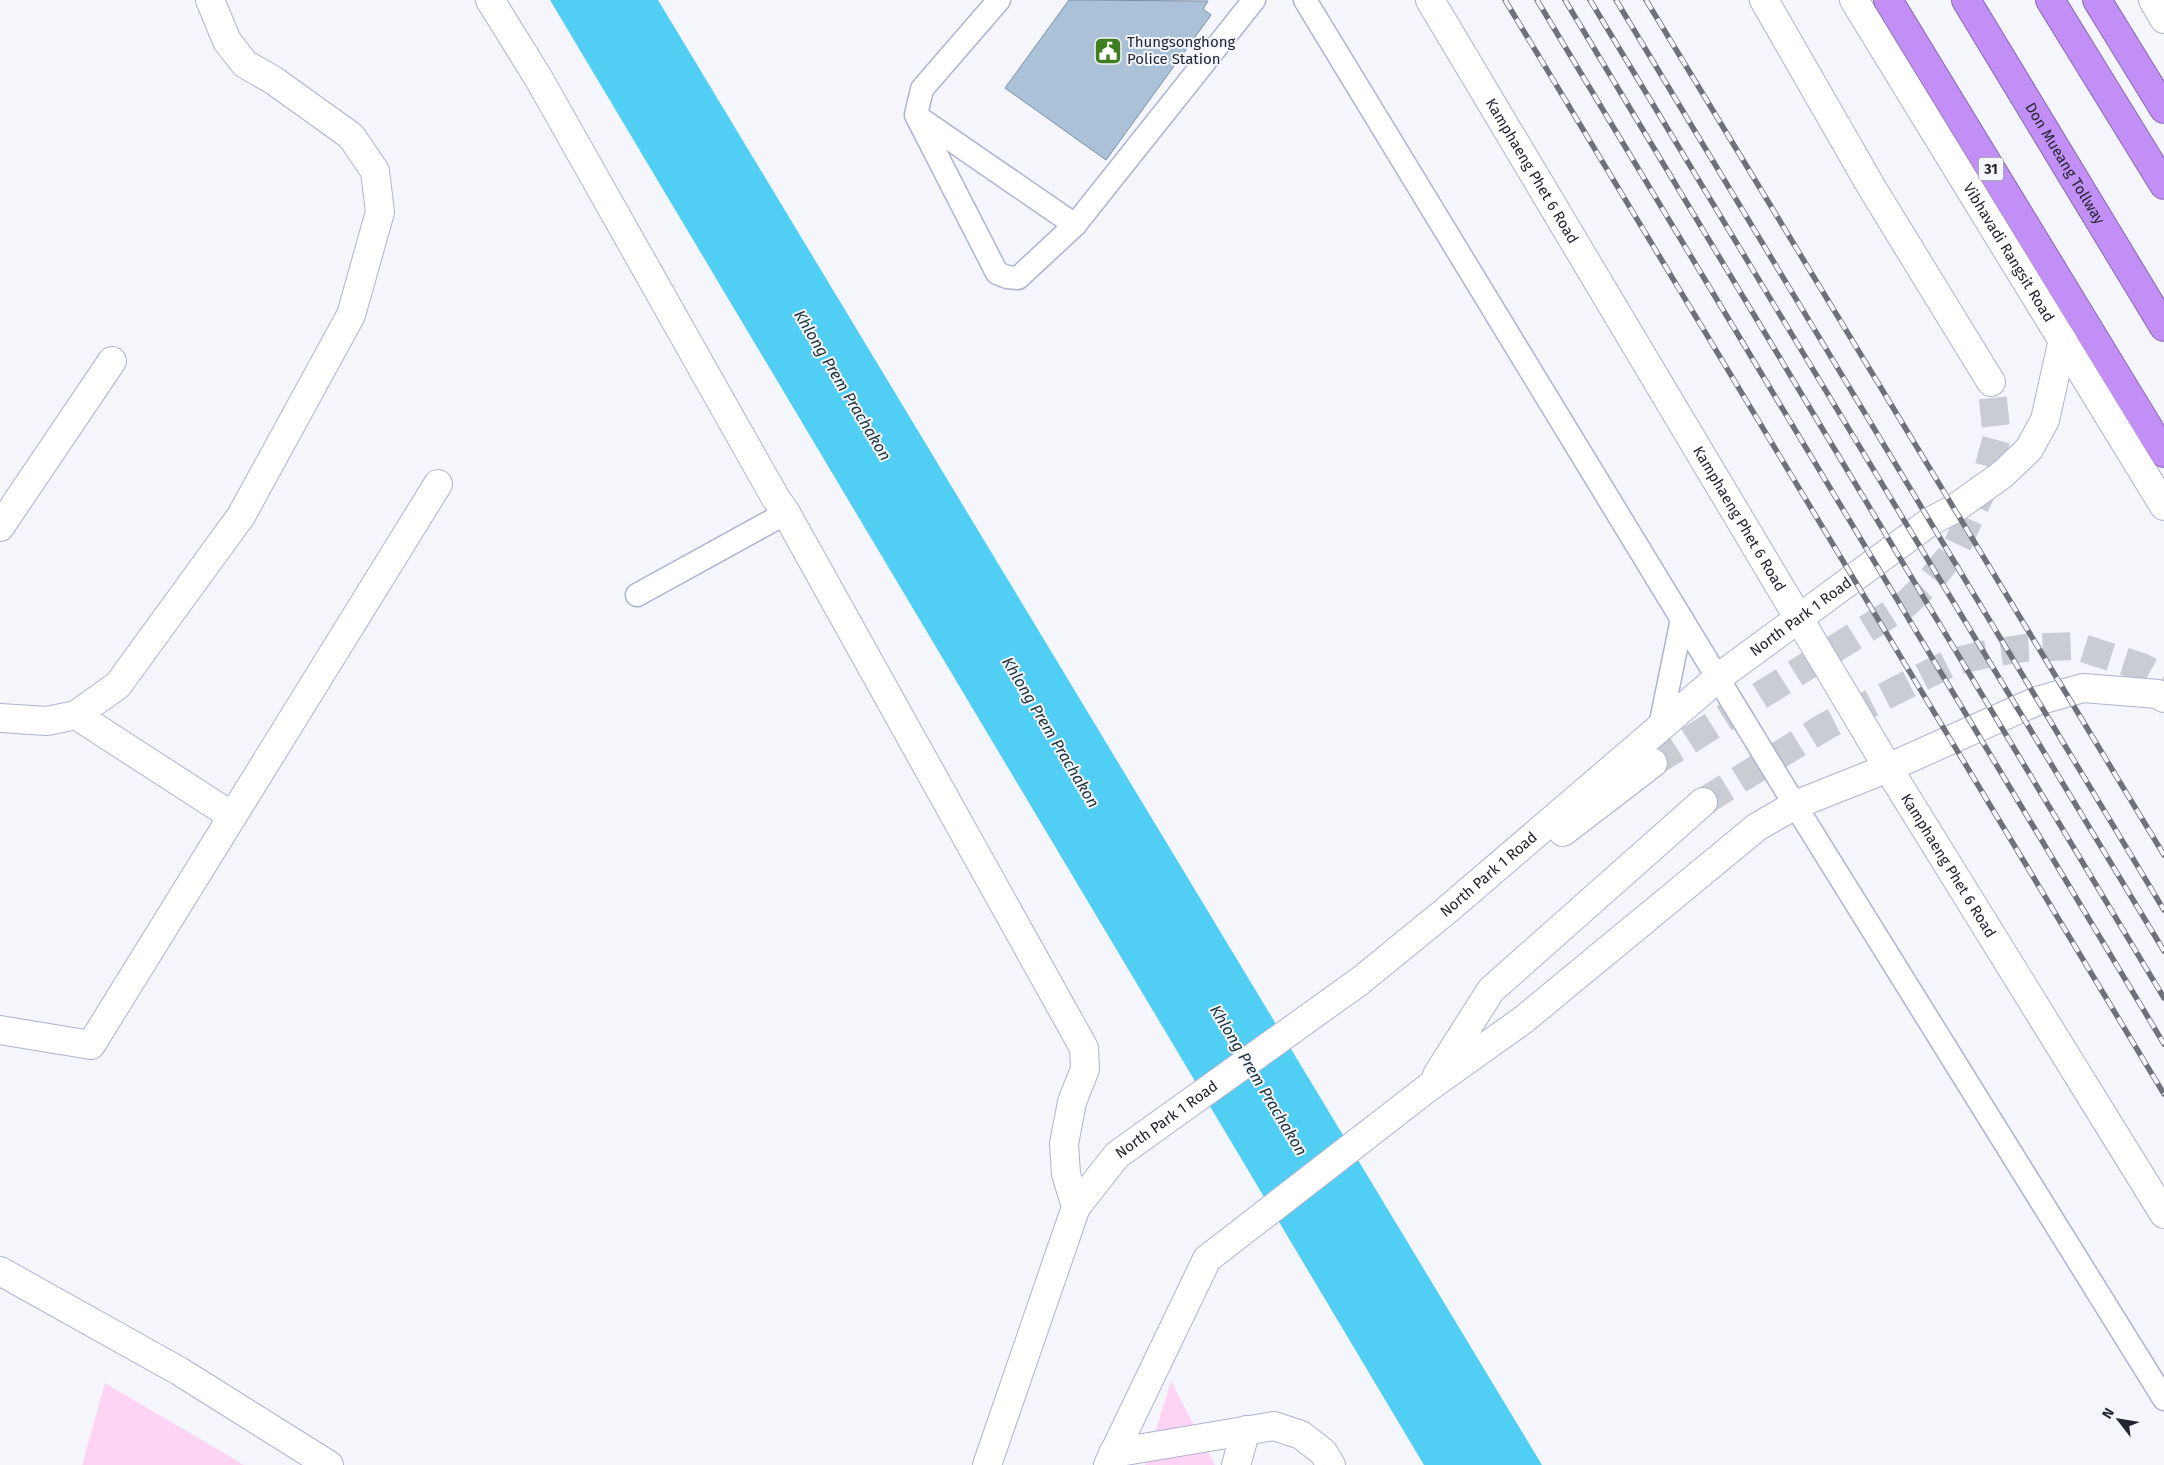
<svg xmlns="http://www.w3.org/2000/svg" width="2164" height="1465" font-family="'Fira Sans',sans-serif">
<rect width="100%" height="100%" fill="#f4f6fc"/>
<g fill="#fed4f5">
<path d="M 1171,1381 L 1215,1465 L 1145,1465 Z"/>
<path d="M 105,1383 L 244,1465 L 82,1465 Z"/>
</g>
<path fill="#51cef4" d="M 550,0 L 658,0 L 1542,1465 L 1424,1465 Z"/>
<path fill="#aac1d8" stroke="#7b90a6" d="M 1069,0 L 1208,1 L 1203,9 L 1211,15 L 1106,160 L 1005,88 Z"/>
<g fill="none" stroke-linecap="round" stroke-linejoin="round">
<g stroke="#caccd3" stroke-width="28" stroke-dasharray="28 14" stroke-linecap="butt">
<path d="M 1653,763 L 1906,604 L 1931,580 L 1955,550 L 1982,491 L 1997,437 L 1991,382"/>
<path d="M 1703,802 L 1826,726 L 1952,662 L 1991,653 L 2025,648 L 2076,646 L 2142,667 L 2164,679"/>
</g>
<g stroke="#aeb3d0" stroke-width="25">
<g id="lane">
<path d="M 999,0 L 922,89 L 916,115 L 997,273 L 1007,277 L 1018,278 L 1075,225 L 1254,0"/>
<path d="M 1305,0 L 1795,805 L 2164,1399"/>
<path d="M 918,117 L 1075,225"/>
<path d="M 637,595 L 786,513"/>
<path d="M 1660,726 L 1682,619"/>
</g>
</g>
<g stroke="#aeb3d0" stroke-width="30">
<g id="street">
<path d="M 490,0 L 539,79 L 775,497 L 786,513 L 1084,1048 L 1085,1069 L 1072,1102 L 1064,1144 L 1066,1174 L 1076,1207"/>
<path d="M 0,527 L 112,361"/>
<path d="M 76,715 L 232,816"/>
<path d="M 0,718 L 47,721 L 76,715 L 118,685 L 241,516 L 351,315 L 380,212 L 375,171 L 351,136 L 273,80 L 245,64 L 227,41 L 210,0"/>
<path d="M 0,1030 L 91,1045 L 438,484"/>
<path d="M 0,1271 L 179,1371 L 329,1465"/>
<path d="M 1113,1453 L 1274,1426 L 1301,1435 L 1323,1452 L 1331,1465"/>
<path d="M 1236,1465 L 1246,1430"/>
</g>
</g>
<g stroke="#aeb3d0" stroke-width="30">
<g id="secondary">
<path id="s1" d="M 1430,0 L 1888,768 L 2164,1214"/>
<path d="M 1764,0 L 1872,188 L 1991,382"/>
<path id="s2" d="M 1854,0 L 2164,506"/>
<path d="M 2153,0 L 2164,19"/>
<path d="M 1563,832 L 1653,763"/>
<path d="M 1437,1075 L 1491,990 L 1703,802"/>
<path id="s3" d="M 987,1465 L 1076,1207 L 1117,1155 L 1360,981 L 1447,910 L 1719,677 L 1931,521 L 1954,509 L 2003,474 L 2029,449 L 2045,420 L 2063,339"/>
<path d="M 1108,1465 L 1207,1259 L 1429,1087 L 1523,1020 L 1757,827 L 1795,805 L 1888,768 L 2037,701 L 2083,688 L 2158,694 L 2164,698"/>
</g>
</g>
<g stroke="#896ab0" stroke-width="30">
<g id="highway">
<path d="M 1888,0 L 2164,453"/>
<path id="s4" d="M 1966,0 L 2164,327"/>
<path d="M 2050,0 L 2164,185"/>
<path d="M 2097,0 L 2164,109"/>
</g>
</g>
<use href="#lane" stroke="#fff" stroke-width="22"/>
<use href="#street" stroke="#fff" stroke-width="28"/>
<use href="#secondary" stroke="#fff" stroke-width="28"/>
<use href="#highway" stroke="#c18ff5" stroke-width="28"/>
<g stroke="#6f717a" stroke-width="5.5">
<g id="rail">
<path d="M 1505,0 L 2164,1094"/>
<path d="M 1537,0 L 2164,1044"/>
<path d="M 1565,0 L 2164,998"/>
<path d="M 1590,0 L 2164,951"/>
<path d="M 1616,0 L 2164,910"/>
<path d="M 1646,0 L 2164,855"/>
</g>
</g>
<use href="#rail" stroke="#f4f6fc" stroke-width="4" stroke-dasharray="11" stroke-linecap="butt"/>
</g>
<defs>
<g id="civic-square" transform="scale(1.4375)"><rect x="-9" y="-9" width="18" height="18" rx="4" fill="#3f7f1f" stroke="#f4f6fc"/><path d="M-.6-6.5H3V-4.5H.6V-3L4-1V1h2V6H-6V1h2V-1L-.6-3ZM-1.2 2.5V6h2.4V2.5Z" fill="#fff"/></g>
</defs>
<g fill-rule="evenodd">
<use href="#civic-square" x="1108" y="51"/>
</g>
<g text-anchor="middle" stroke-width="4" stroke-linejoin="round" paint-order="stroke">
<rect fill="#f4f6fc" stroke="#61636c" stroke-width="1" x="1978.5" y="157.5" width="25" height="23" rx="4"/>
<g font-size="14" font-weight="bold" fill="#22242f">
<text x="1991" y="174">31</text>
</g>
<g font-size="15" fill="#22242f" stroke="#f4f6fc" text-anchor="start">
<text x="1127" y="47">Thungsonghong<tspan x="1127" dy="17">Police Station</tspan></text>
</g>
<g font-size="15" fill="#22242f" stroke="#f4f6fc">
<text dy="5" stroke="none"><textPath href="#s4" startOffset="191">Don Mueang Tollway</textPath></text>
<text dy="5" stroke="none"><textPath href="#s1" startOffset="199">Kamphaeng Phet 6 Road</textPath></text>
<text dy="5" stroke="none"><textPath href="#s2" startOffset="296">Vibhavadi Rangsit Road</textPath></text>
<text dy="5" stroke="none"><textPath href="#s1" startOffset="604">Kamphaeng Phet 6 Road</textPath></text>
<text dy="5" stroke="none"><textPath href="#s3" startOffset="1210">North Park 1 Road</textPath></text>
<text dy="5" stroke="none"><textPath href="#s1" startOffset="1009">Kamphaeng Phet 6 Road</textPath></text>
<text dy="5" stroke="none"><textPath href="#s3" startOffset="805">North Park 1 Road</textPath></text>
<text dy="5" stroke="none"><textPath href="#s3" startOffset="400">North Park 1 Road</textPath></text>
</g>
<g font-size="16" font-style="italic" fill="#1b3138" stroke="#f4f6fc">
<text transform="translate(843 385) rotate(59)" y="6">Khlong Prem Prachakon</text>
<text transform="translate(1051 732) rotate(59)" y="6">Khlong Prem Prachakon</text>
<text transform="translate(1259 1080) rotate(59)" y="6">Khlong Prem Prachakon</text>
</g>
</g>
<g transform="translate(2119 1420) rotate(301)" stroke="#f4f6fc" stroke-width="4" paint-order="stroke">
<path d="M0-4L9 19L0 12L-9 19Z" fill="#22242f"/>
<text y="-8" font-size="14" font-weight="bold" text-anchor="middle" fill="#22242f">N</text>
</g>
</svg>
